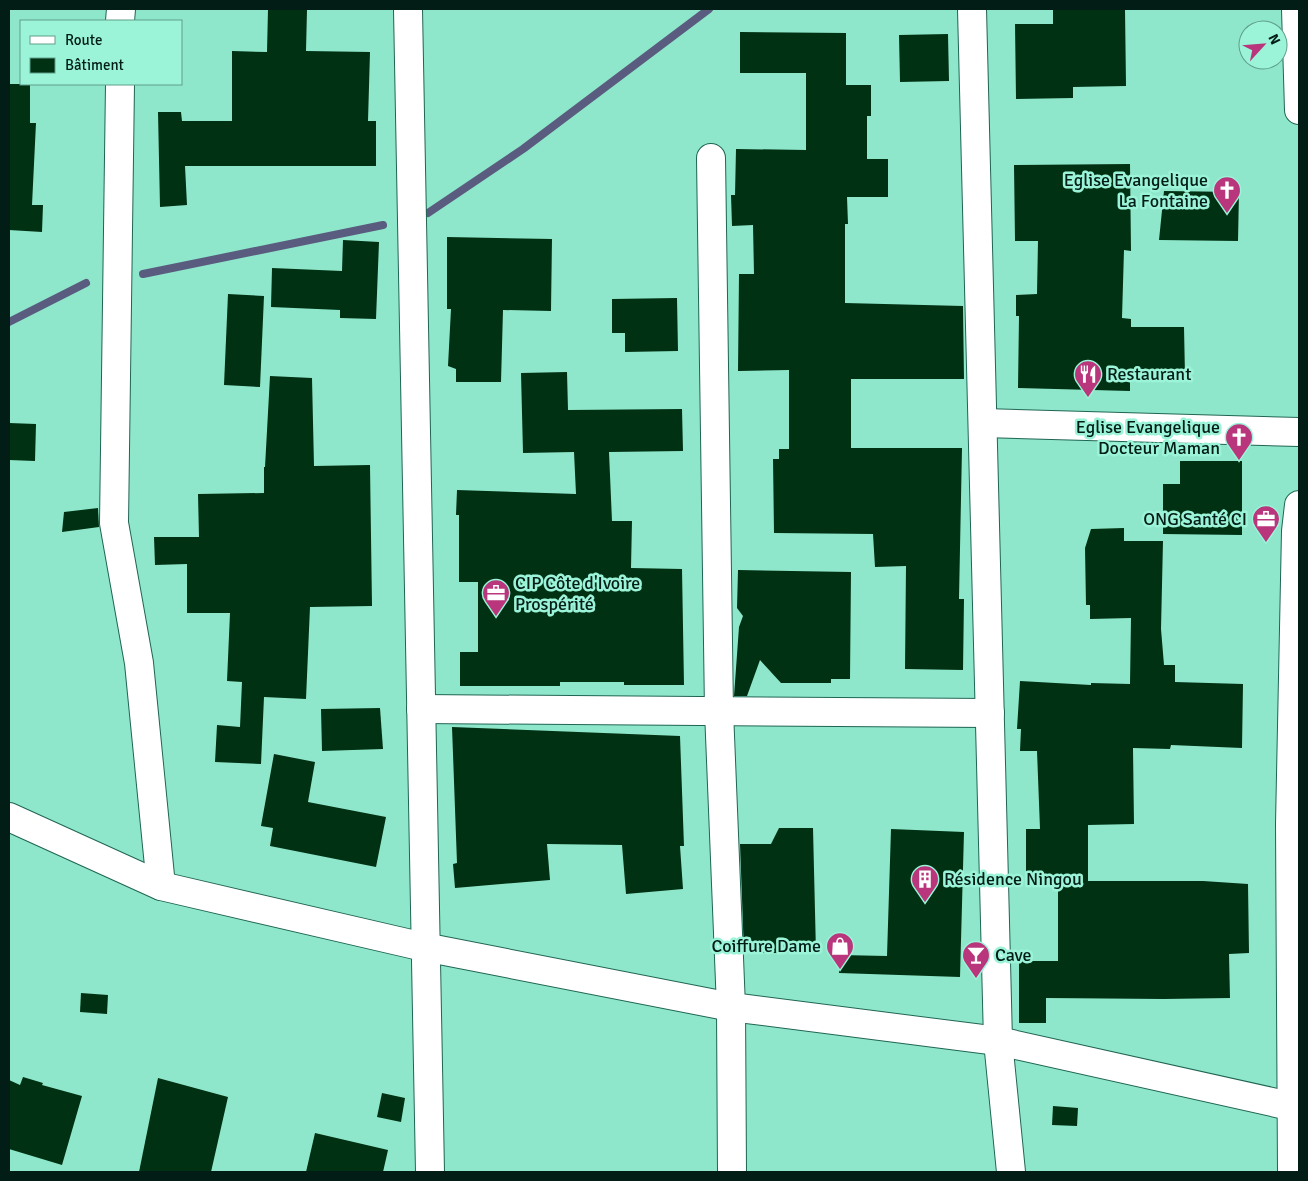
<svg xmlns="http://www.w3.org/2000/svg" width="1308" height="1181" font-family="Signika,sans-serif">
<rect width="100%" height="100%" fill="#8fe7cb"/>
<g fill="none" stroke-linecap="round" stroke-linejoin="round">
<g stroke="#5a5c7f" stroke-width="8">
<path d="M 428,213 L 523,149 L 709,9"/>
<path d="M 143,274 L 383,225"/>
<path d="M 9,322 L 86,283"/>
</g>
</g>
<g fill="#003113">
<path d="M 268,9 L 307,10 L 306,51 L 370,52 L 368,121 L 376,121 L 376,166 L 185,166 L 187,205 L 160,207 L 158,112 L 181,112 L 182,121 L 232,121 L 232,51 L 267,52 Z"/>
<path d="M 1053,9 L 1125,9 L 1126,86 L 1073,87 L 1073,98 L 1016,99 L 1015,24 L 1053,24 Z"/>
<path d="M 740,32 L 846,33 L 846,85 L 871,85 L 871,116 L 867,116 L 867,159 L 888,159 L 888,197 L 847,197 L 848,224 L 845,224 L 845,303 L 963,306 L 964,379 L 851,379 L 851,448 L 962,448 L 959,599 L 964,599 L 963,670 L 905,669 L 906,566 L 875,567 L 873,534 L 774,533 L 773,459 L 779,459 L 779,449 L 789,449 L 789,370 L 738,371 L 739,274 L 754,274 L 753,225 L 732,226 L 731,195 L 735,195 L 736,149 L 806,150 L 806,73 L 740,73 Z"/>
<path d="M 948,34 L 949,81 L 900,82 L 899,35 Z"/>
<path d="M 9,84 L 30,84 L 30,123 L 36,123 L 32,205 L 43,205 L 42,232 L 9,230 Z"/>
<path d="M 1130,164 L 1131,251 L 1124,250 L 1122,318 L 1131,319 L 1131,327 L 1184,327 L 1185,376 L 1130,376 L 1130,391 L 1018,388 L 1019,316 L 1016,316 L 1016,295 L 1037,294 L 1038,241 L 1015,241 L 1014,165 Z"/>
<path d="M 1164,191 L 1239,192 L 1238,241 L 1159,240 Z"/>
<path d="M 447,237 L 552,239 L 551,311 L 503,310 L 501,382 L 456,382 L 456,369 L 448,366 L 451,309 L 447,309 Z"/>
<path d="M 343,240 L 379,242 L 376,319 L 340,318 L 340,310 L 271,307 L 272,268 L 342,271 Z"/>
<path d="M 228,294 L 264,296 L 260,387 L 224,385 Z"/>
<path d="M 677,298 L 678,351 L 625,352 L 625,333 L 612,333 L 612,299 Z"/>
<path d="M 567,372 L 568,410 L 682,409 L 683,451 L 609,452 L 612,521 L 632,521 L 631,568 L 682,569 L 684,685 L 624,685 L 624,682 L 560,682 L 560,686 L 460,686 L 460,652 L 478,652 L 478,582 L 459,582 L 459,515 L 456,515 L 457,490 L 576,494 L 574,452 L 523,453 L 521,373 Z"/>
<path d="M 270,376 L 312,378 L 314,466 L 370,465 L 372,606 L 310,607 L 306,699 L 264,697 L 261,764 L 215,762 L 217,725 L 240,727 L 242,682 L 227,681 L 230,613 L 187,613 L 187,564 L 155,565 L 154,537 L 199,537 L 198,494 L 264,493 L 264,467 L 265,467 Z"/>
<path d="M 9,423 L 36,424 L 35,461 L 9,460 Z"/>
<path d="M 1180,461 L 1242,461 L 1242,535 L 1163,534 L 1163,484 L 1180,484 Z"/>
<path d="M 98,508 L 99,527 L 62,532 L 64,512 Z"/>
<path d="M 1124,528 L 1124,541 L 1163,541 L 1161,629 L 1164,665 L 1175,665 L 1175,682 L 1243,684 L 1242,748 L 1171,745 L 1170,749 L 1133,748 L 1134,824 L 1088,825 L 1088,881 L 1203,881 L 1248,884 L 1249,953 L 1229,954 L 1230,998 L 1164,999 L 1046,998 L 1046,1023 L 1019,1023 L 1019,961 L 1058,961 L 1058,879 L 1026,879 L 1026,829 L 1040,829 L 1037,751 L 1020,751 L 1021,729 L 1017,729 L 1020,681 L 1091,685 L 1091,683 L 1130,684 L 1131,618 L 1090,619 L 1090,605 L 1086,605 L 1085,548 L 1091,529 Z"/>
<path d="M 738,570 L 851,572 L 850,679 L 831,679 L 831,683 L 781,683 L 760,660 L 747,696 L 734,696 L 739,627 L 743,616 L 737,608 Z"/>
<path d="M 380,708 L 383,749 L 322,751 L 321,709 Z"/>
<path d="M 452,727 L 680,736 L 684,846 L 680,846 L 683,889 L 626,894 L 622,845 L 547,844 L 550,880 L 455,888 L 453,864 L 457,863 Z"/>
<path d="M 274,754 L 315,762 L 308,802 L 386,817 L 376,867 L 270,846 L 273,828 L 261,826 Z"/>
<path d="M 779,828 L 813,828 L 816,953 L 744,953 L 740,844 L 771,844 Z"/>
<path d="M 891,829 L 964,832 L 960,977 L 839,973 L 840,955 L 887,956 Z"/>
<path d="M 81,993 L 108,995 L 107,1014 L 80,1012 Z"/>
<path d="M 23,1077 L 43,1083 L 42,1085 L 82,1096 L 62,1165 L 9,1149 L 9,1080 L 20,1085 Z"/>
<path d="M 158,1078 L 228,1097 L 211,1172 L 139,1172 Z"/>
<path d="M 382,1093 L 405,1098 L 401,1122 L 377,1117 Z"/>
<path d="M 1053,1106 L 1078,1108 L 1077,1126 L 1052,1125 Z"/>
<path d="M 315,1133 L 388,1150 L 383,1172 L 306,1172 Z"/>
</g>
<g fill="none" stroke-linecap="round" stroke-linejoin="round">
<g stroke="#206553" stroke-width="30">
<g id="minor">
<path d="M 408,9 L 430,1172"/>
<path d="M 972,9 L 998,1041 L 1011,1172"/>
<path d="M 1296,9 L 1299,110"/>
<path d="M 120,21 L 121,9"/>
<path d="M 120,84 L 114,523 L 139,663 L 161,886"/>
<path d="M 711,158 L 719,711 L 731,1007 L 732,1172"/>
<path d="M 983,423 L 1299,432"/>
<path d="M 421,709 L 990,713"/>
<path d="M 9,817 L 161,886 L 424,947 L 731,1007 L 998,1041 L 1299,1108"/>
<path d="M 1292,1172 L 1290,824 L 1296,531 L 1299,505"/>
</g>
</g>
<use href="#minor" stroke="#fff" stroke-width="28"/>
</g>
<defs>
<g id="church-pin" transform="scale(1.4375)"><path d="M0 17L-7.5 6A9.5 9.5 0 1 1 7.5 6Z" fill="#b9367c" stroke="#9cf4d8"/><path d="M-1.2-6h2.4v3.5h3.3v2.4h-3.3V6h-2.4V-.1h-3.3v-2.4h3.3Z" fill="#fff"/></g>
<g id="restaurant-pin" transform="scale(1.4375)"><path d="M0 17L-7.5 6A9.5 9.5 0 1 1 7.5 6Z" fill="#b9367c" stroke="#9cf4d8"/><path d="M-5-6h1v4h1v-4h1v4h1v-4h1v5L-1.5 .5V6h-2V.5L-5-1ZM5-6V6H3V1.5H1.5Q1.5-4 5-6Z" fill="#fff"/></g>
<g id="office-pin" transform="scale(1.4375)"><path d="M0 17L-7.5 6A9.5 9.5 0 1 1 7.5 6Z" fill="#b9367c" stroke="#9cf4d8"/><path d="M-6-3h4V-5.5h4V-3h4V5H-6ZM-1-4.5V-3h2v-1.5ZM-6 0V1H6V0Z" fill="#fff"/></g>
<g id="building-pin" transform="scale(1.4375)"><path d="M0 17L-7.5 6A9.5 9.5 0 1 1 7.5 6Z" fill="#b9367c" stroke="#9cf4d8"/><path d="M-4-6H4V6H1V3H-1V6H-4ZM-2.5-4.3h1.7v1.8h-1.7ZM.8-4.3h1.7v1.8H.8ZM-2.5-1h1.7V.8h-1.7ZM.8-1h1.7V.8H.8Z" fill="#fff"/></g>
<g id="shop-pin" transform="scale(1.4375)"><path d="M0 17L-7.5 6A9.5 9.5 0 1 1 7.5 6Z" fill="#b9367c" stroke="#9cf4d8"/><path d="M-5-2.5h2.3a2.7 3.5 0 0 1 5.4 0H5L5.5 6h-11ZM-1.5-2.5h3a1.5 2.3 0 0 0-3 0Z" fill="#fff"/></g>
<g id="bar-pin" transform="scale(1.4375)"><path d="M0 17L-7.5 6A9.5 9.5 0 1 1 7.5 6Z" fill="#b9367c" stroke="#9cf4d8"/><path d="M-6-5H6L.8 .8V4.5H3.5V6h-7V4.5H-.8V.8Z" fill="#fff"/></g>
</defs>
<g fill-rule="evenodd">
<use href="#church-pin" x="1227" y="190"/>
<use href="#restaurant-pin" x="1088" y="374"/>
<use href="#church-pin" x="1239" y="437"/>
<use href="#office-pin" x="1266" y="519"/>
<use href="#office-pin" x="496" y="593"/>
<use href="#building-pin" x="925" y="879"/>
<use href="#shop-pin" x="840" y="946"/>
<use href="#bar-pin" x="976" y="955"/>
</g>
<g text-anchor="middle" stroke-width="5" stroke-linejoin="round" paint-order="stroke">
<g font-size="18" fill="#021d16" stroke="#9cf4d8" text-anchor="end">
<text x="1208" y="186">Eglise Evangelique<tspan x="1208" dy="21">La Fontaine</tspan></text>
<text x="1107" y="380" text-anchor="start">Restaurant</text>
<text x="1220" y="433">Eglise Evangelique<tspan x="1220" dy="21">Docteur Maman</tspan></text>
<text x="1247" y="525">ONG Santé CI</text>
<text x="515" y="589" text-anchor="start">CIP Côte d'Ivoire<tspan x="515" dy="21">Prospérité</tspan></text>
<text x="944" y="885" text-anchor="start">Résidence Ningou</text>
<text x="821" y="952">Coiffure Dame</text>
<text x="995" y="961" text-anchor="start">Cave</text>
</g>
</g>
<rect width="1308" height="1181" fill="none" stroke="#021d16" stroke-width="20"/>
<rect x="20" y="20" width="162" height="65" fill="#9cf4d8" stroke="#5e9e8a"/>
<rect x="30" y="36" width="25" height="8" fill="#ffffff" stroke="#5e9e8a"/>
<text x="65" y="45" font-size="15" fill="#021d16">Route</text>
<rect x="30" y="58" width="25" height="15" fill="#003113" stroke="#5e9e8a"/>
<text x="65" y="70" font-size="15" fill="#021d16">Bâtiment</text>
<g transform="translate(1263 45) rotate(64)"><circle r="24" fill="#9cf4d8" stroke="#5e9e8a"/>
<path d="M0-4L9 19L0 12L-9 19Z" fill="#b9367c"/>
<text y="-8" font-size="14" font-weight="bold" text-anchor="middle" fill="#021d16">N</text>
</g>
</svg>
